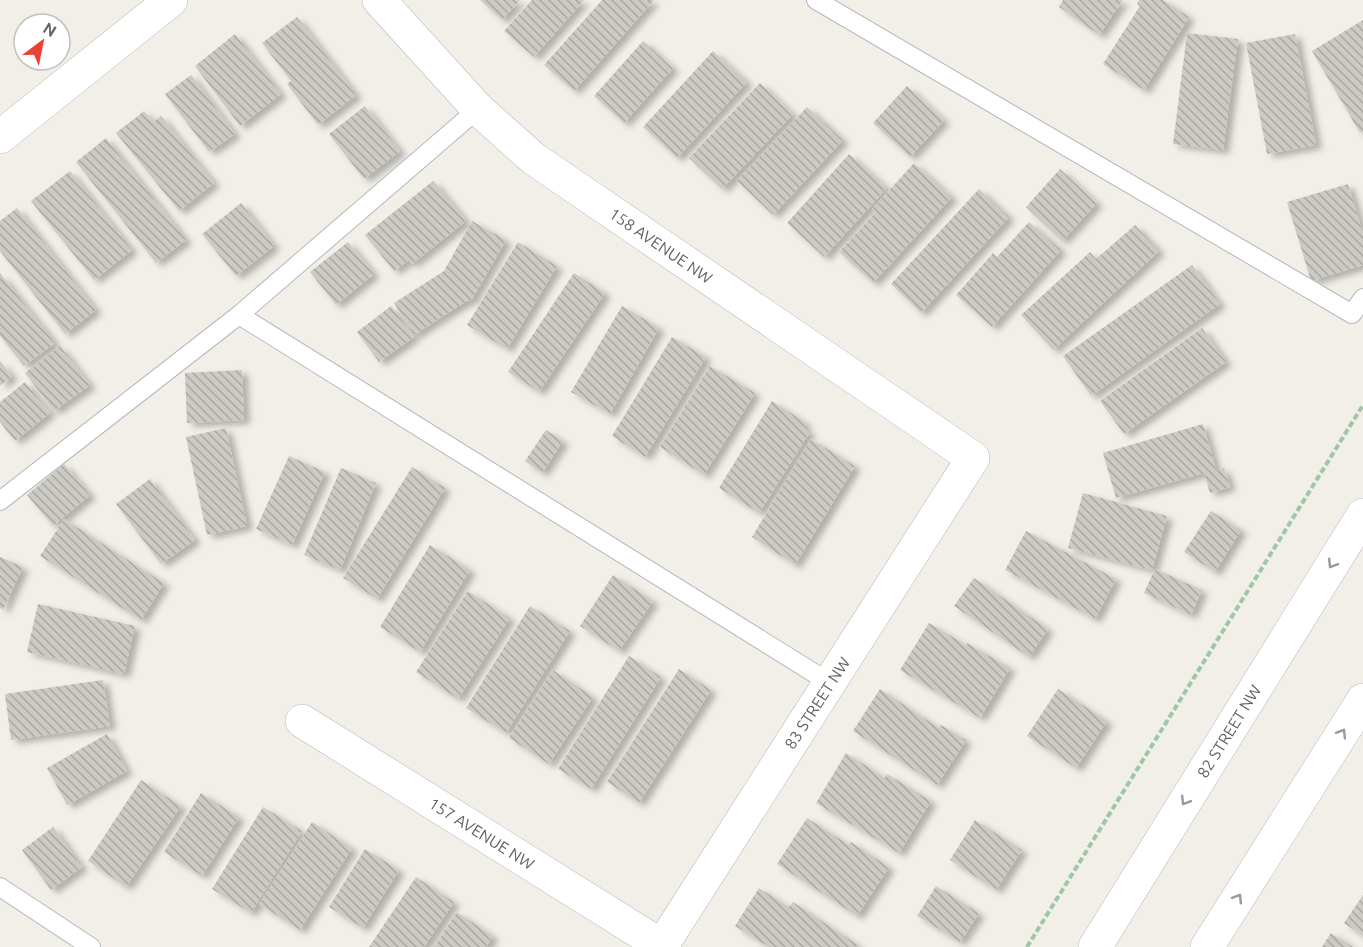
<svg xmlns="http://www.w3.org/2000/svg" width="1363" height="947" font-family="Ubuntu,sans-serif">
<defs>
<pattern id="building-back-hatch" width="6" height="6" patternUnits="userSpaceOnUse" patternTransform="scale(1.5)"><rect width="6" height="6" fill="#cccac5"/><path d="M-1 5l2 2M0 0l6 6M5-1l2 2" fill="none" stroke="#a9a8a4"/></pattern>
<filter id="shadow"><feDropShadow dx="6" dy="4" stdDeviation="3" flood-color="#0004"/></filter>
</defs>
<rect width="100%" height="100%" fill="#f1efe8"/>
<g fill="url(#building-back-hatch)" filter="url(#shadow)">
<path d="M 480,0 L 520,0 L 502,20 Z"/>
<path d="M 532,0 L 584,0 L 534,57 L 504,31 Z"/>
<path d="M 602,0 L 654,0 L 574,91 L 544,65 Z"/>
<path d="M 1063,0 L 1123,0 L 1099,35 L 1059,7 Z"/>
<path d="M 1139,0 L 1163,0 L 1189,17 L 1144,90 L 1103,64 L 1140,6 L 1137,4 Z"/>
<path d="M 297,17 L 356,95 L 318,125 L 287,84 L 291,81 L 262,43 Z"/>
<path d="M 1363,20 L 1363,131 L 1360,133 L 1312,51 Z"/>
<path d="M 1187,33 L 1238,39 L 1223,150 L 1173,144 Z"/>
<path d="M 235,34 L 281,94 L 240,126 L 195,66 Z"/>
<path d="M 1295,34 L 1316,145 L 1267,154 L 1246,43 Z"/>
<path d="M 643,41 L 673,68 L 624,123 L 594,96 Z"/>
<path d="M 713,51 L 747,82 L 677,158 L 643,127 Z"/>
<path d="M 191,75 L 235,134 L 209,152 L 165,94 Z"/>
<path d="M 760,83 L 793,114 L 722,189 L 689,158 Z"/>
<path d="M 907,86 L 944,120 L 910,157 L 873,123 Z"/>
<path d="M 365,106 L 400,151 L 364,179 L 329,134 Z"/>
<path d="M 807,107 L 843,140 L 773,215 L 737,181 Z"/>
<path d="M 144,111 L 153,122 L 161,116 L 214,183 L 179,211 L 116,133 Z"/>
<path d="M 106,138 L 186,240 L 156,263 L 76,162 Z"/>
<path d="M 849,154 L 887,188 L 824,257 L 787,223 Z"/>
<path d="M 914,163 L 952,197 L 873,283 L 839,252 L 876,212 L 872,209 Z"/>
<path d="M 1060,169 L 1097,203 L 1062,241 L 1026,207 Z"/>
<path d="M 70,171 L 132,250 L 94,280 L 31,201 Z"/>
<path d="M 433,181 L 466,221 L 412,264 L 409,260 L 394,271 L 365,235 Z"/>
<path d="M 1348,184 L 1363,234 L 1363,265 L 1311,281 L 1287,202 Z"/>
<path d="M 979,189 L 1009,217 L 921,313 L 891,284 Z"/>
<path d="M 241,203 L 274,246 L 236,276 L 202,234 Z"/>
<path d="M 17,208 L 96,310 L 65,334 L 0,251 L 0,221 Z"/>
<path d="M 472,221 L 506,240 L 471,301 L 468,300 L 414,335 L 394,303 L 444,271 Z"/>
<path d="M 1029,222 L 1061,250 L 992,327 L 956,295 L 993,253 L 997,257 Z"/>
<path d="M 1135,225 L 1159,251 L 1053,350 L 1021,315 L 1090,252 L 1096,259 Z"/>
<path d="M 348,242 L 374,274 L 336,305 L 310,272 Z"/>
<path d="M 518,242 L 557,266 L 507,349 L 467,325 Z"/>
<path d="M 1192,265 L 1220,304 L 1091,396 L 1063,356 Z"/>
<path d="M 0,273 L 55,343 L 24,366 L 0,336 Z"/>
<path d="M 574,273 L 605,293 L 539,392 L 508,372 Z"/>
<path d="M 391,306 L 414,337 L 379,362 L 357,332 Z"/>
<path d="M 622,306 L 659,328 L 610,414 L 571,392 Z"/>
<path d="M 1202,328 L 1226,362 L 1124,434 L 1100,401 Z"/>
<path d="M 672,337 L 706,357 L 645,457 L 612,436 Z"/>
<path d="M 60,346 L 90,385 L 54,411 L 25,373 Z"/>
<path d="M 0,361 L 12,376 L 0,386 Z"/>
<path d="M 710,366 L 755,393 L 704,475 L 660,447 Z"/>
<path d="M 242,370 L 244,420 L 187,423 L 185,373 Z"/>
<path d="M 25,382 L 50,413 L 15,441 L 0,422 L 0,402 Z"/>
<path d="M 772,401 L 806,423 L 803,428 L 810,432 L 759,513 L 719,488 Z"/>
<path d="M 1203,424 L 1216,470 L 1224,468 L 1230,487 L 1210,493 L 1204,473 L 1116,498 L 1103,453 Z"/>
<path d="M 226,428 L 247,526 L 207,535 L 186,437 Z"/>
<path d="M 546,430 L 563,441 L 542,473 L 525,461 Z"/>
<path d="M 811,439 L 855,466 L 795,565 L 752,537 Z"/>
<path d="M 289,456 L 325,472 L 292,545 L 256,529 Z"/>
<path d="M 64,464 L 90,495 L 53,526 L 27,495 Z"/>
<path d="M 412,467 L 445,488 L 377,599 L 343,578 Z"/>
<path d="M 341,468 L 376,483 L 340,570 L 304,555 Z"/>
<path d="M 150,479 L 195,540 L 161,564 L 116,504 Z"/>
<path d="M 1083,493 L 1167,516 L 1152,570 L 1068,548 Z"/>
<path d="M 1211,511 L 1241,530 L 1215,572 L 1184,552 Z"/>
<path d="M 64,519 L 164,583 L 141,620 L 40,556 Z"/>
<path d="M 1026,531 L 1116,579 L 1095,619 L 1005,570 Z"/>
<path d="M 430,545 L 470,570 L 420,652 L 380,627 Z"/>
<path d="M 0,557 L 23,567 L 3,610 L 0,608 Z"/>
<path d="M 1155,569 L 1202,590 L 1191,615 L 1144,593 Z"/>
<path d="M 613,575 L 653,601 L 619,651 L 580,626 Z"/>
<path d="M 974,578 L 1048,629 L 1029,657 L 954,606 Z"/>
<path d="M 468,591 L 510,618 L 458,699 L 416,672 Z"/>
<path d="M 38,604 L 135,626 L 124,674 L 27,652 Z"/>
<path d="M 530,606 L 570,631 L 506,733 L 466,708 Z"/>
<path d="M 929,623 L 966,645 L 967,643 L 1010,668 L 980,718 L 900,670 Z"/>
<path d="M 629,656 L 661,677 L 591,789 L 558,769 Z"/>
<path d="M 679,669 L 711,690 L 639,803 L 607,782 Z"/>
<path d="M 553,670 L 593,697 L 549,764 L 509,738 Z"/>
<path d="M 103,680 L 110,726 L 11,740 L 5,694 Z"/>
<path d="M 880,689 L 939,728 L 941,725 L 966,740 L 937,785 L 853,731 Z"/>
<path d="M 1058,689 L 1107,721 L 1076,768 L 1027,736 Z"/>
<path d="M 107,734 L 127,771 L 67,805 L 47,768 Z"/>
<path d="M 846,753 L 885,778 L 887,774 L 931,801 L 899,853 L 816,803 Z"/>
<path d="M 141,780 L 181,806 L 126,887 L 88,861 Z"/>
<path d="M 201,793 L 239,817 L 202,876 L 164,852 Z"/>
<path d="M 263,807 L 302,831 L 251,913 L 212,889 Z"/>
<path d="M 807,818 L 849,845 L 851,842 L 889,867 L 857,916 L 777,864 Z"/>
<path d="M 975,820 L 1022,850 L 996,890 L 950,860 Z"/>
<path d="M 312,822 L 352,848 L 300,930 L 259,904 Z"/>
<path d="M 53,827 L 82,867 L 51,890 L 22,850 Z"/>
<path d="M 365,849 L 399,870 L 363,928 L 329,907 Z"/>
<path d="M 416,877 L 454,902 L 424,947 L 369,947 Z"/>
<path d="M 936,886 L 979,913 L 960,942 L 917,916 Z"/>
<path d="M 759,888 L 789,907 L 793,902 L 858,945 L 856,947 L 769,947 L 735,926 Z"/>
<path d="M 1363,895 L 1363,936 L 1344,923 Z"/>
<path d="M 457,912 L 493,936 L 486,947 L 434,947 Z"/>
<path d="M 1331,933 L 1353,947 L 1322,947 Z"/>
</g>
<g fill="none" stroke-linecap="round" stroke-linejoin="round">
<g stroke="#b5b8bc" stroke-width="20">
<g id="service">
<path d="M 816,0 L 1352,314 L 1363,298"/>
<path d="M 239,315 L 830,683"/>
<path d="M 0,501 L 239,315 L 478,109"/>
<path d="M 0,887 L 91,947"/>
</g>
</g>
<g stroke="#b5b8bc" stroke-width="34">
<g id="minor">
<path id="s1" d="M 379,0 L 478,109 L 534,159 L 973,458 L 661,947"/>
<path id="s2" d="M 302,721 L 662,946"/>
</g>
</g>
<g stroke="#b5b8bc" stroke-width="34">
<path id="tertiary" d="M 0,137 L 171,0"/>
</g>
<g stroke="#b6babf" stroke-width="34">
<g id="secondary">
<path id="s3" d="M 1095,947 L 1363,515"/>
<path d="M 1207,947 L 1363,700"/>
</g>
</g>
<path stroke="#9cc7a9" stroke-width="4" stroke-dasharray="6 3" stroke-linecap="butt" d="M 1027,947 L 1363,405"/>
<use href="#service" stroke="#fff" stroke-width="18"/>
<use href="#minor" stroke="#fff" stroke-width="33"/>
<use href="#tertiary" stroke="#fff" stroke-width="33"/>
<use href="#secondary" stroke="#fff" stroke-width="33"/>
</g>
<defs><path id="oneway-chevron" d="M-2-3.5L2.5 0L-2 3.5" fill="none" stroke-width="1.6" stroke-linecap="round" stroke-linejoin="round" transform="scale(1.5)"/></defs>
<g stroke="#979a9d">
<use href="#oneway-chevron" transform="translate(1332 564) rotate(122)"/>
<use href="#oneway-chevron" transform="translate(1342 733) rotate(-58)"/>
<use href="#oneway-chevron" transform="translate(1185 801) rotate(122)"/>
<use href="#oneway-chevron" transform="translate(1238 898) rotate(-58)"/>
</g>
<g text-anchor="middle" stroke-width="5" stroke-linejoin="round" paint-order="stroke">
<g font-size="16" fill="#5f6368" stroke="#fff">
<text dy="6" stroke="none"><textPath href="#s1" startOffset="376">158 AVENUE NW</textPath></text>
<text transform="translate(817 703) rotate(-57)" y="6">83 STREET NW</text>
<text dy="6" stroke="none"><textPath href="#s3" startOffset="254">82 STREET NW</textPath></text>
<text dy="6" stroke="none"><textPath href="#s2" startOffset="212">157 AVENUE NW</textPath></text>
</g>
</g>
<g transform="translate(42 42) rotate(32)"><circle r="28" fill="#ffffff" stroke="#bfc1c3" stroke-width="1.5"/>
<path d="M0-4.5L10 22L0 15L-10 22Z" fill="#ea4335"/>
<text y="-9" font-size="16" font-weight="bold" text-anchor="middle" fill="#5f6368">N</text>
</g>
</svg>
